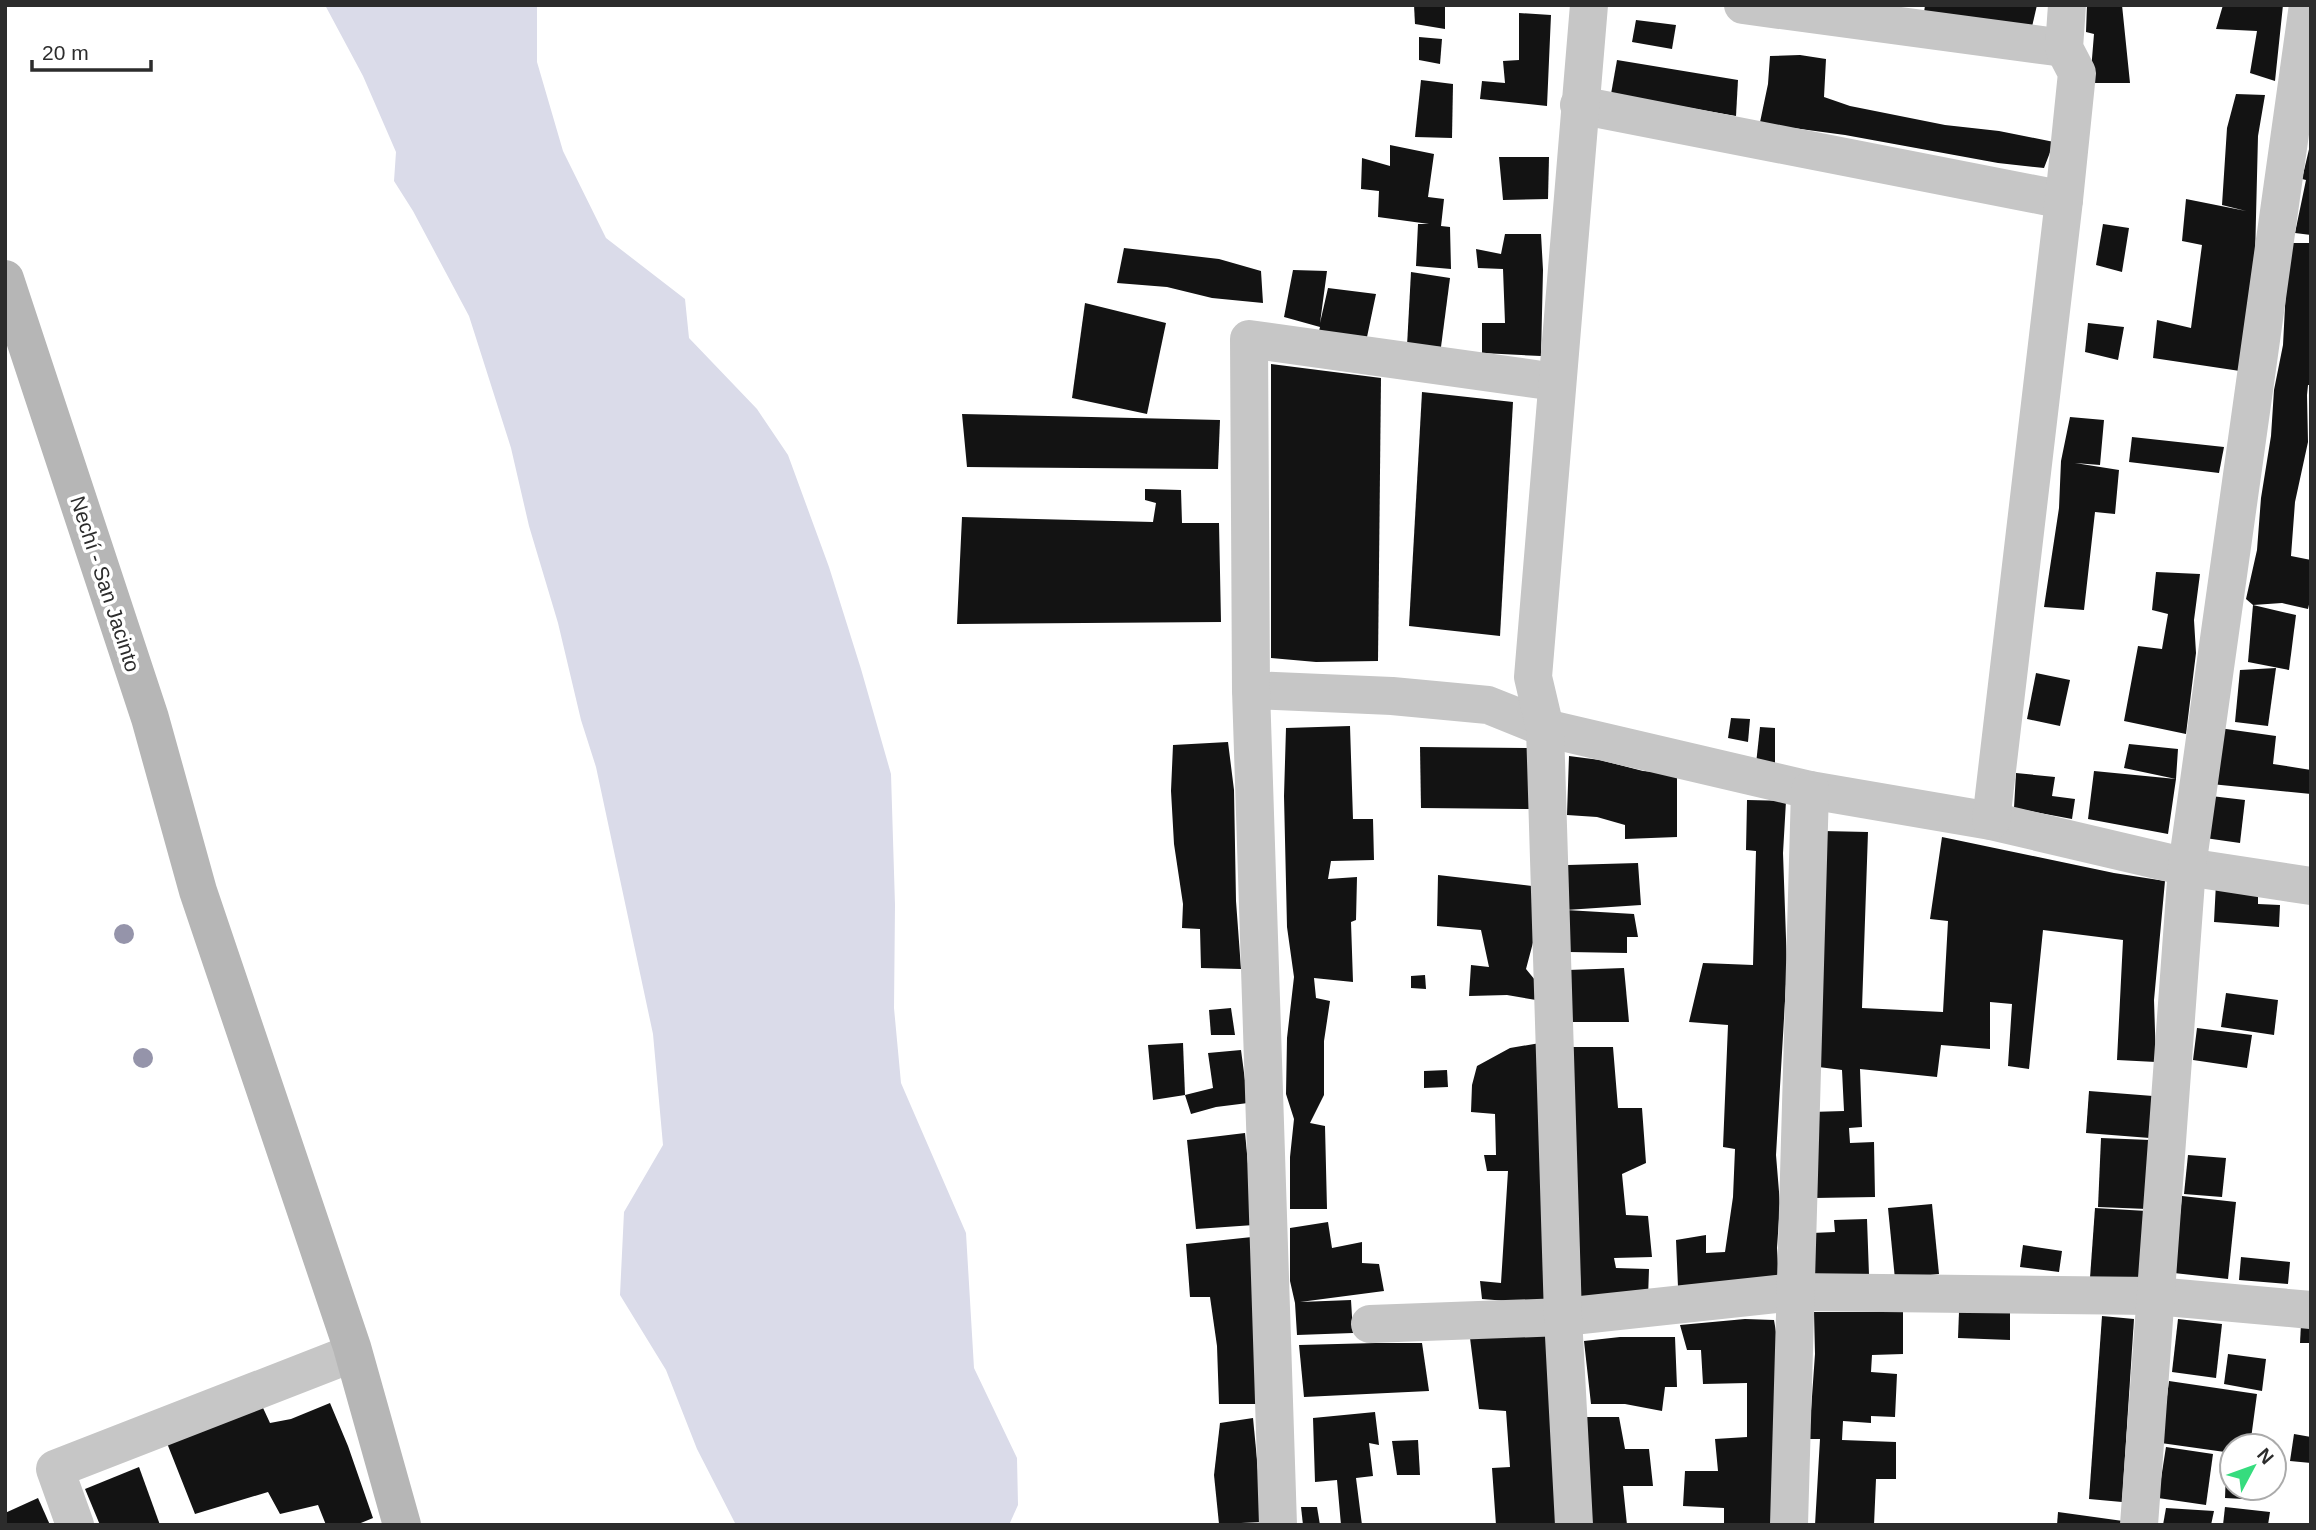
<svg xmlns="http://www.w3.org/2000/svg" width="2316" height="1530" font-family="Helvetica,sans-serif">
<rect width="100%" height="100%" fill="#fff"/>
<path fill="#dadbe9" d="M 325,5 L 537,5 L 537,62 L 563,151 L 606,238 L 685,299 L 689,338 L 757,409 L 788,455 L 829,567 L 861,669 L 891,774 L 895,905 L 894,1008 L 901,1083 L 966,1233 L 974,1368 L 1017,1458 L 1018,1505 L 1009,1525 L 736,1525 L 697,1449 L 666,1370 L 620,1295 L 624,1212 L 663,1145 L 653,1034 L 596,767 L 581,720 L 558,623 L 529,526 L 511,448 L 469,316 L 413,211 L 394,181 L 396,152 L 363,76 Z"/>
<g fill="#131313">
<path d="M 1414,5 L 1445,5 L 1445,29 L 1415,24 Z"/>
<path d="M 1925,5 L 2037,5 L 2031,31 L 1924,13 Z"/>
<path d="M 2087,5 L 2122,5 L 2130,83 L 2090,83 L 2094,34 L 2086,32 Z"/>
<path d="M 2223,5 L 2283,5 L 2275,81 L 2250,73 L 2257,31 L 2216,29 Z"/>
<path d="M 1519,13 L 1551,15 L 1547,106 L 1480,99 L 1482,81 L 1505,83 L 1503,61 L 1519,60 Z"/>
<path d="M 1636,20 L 1676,25 L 1672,49 L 1632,42 Z"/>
<path d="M 1419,37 L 1442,39 L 1440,64 L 1419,60 Z"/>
<path d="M 1800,55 L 1826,59 L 1824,97 L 1850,106 L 1945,125 L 1999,131 L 2054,142 L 2044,168 L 1998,163 L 1845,135 L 1793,128 L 1759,127 L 1768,84 L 1770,56 Z"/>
<path d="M 1617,60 L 1738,80 L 1736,116 L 1611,94 Z"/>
<path d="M 1421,80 L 1453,84 L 1452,138 L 1415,137 Z"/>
<path d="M 2236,94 L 2265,95 L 2258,136 L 2255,257 L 2240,371 L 2153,358 L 2157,320 L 2191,328 L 2202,245 L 2182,241 L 2186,199 L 2246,211 L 2222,205 L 2227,128 Z"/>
<path d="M 1390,145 L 1434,154 L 1428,197 L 1444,199 L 1441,226 L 1450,227 L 1451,269 L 1416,266 L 1418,224 L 1429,224 L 1378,217 L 1379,191 L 1361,189 L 1362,158 L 1390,166 Z"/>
<path d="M 2310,145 L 2311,145 L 2311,235 L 2295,233 L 2306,180 L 2302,179 Z"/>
<path d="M 1499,157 L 1549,157 L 1548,199 L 1503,200 Z"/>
<path d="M 2103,224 L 2129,228 L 2122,272 L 2096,265 Z"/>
<path d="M 1505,234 L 1541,234 L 1543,270 L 1541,356 L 1482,353 L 1482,323 L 1505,323 L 1503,269 L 1478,268 L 1476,249 L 1501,254 Z"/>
<path d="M 2292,243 L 2311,243 L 2311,385 L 2308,385 L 2307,395 L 2308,442 L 2295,502 L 2291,556 L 2311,560 L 2311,596 L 2308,609 L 2282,603 L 2253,605 L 2246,599 L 2257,550 L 2261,498 L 2271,436 L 2274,390 L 2283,345 L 2287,269 Z"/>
<path d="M 1124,248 L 1219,259 L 1261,271 L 1263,303 L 1212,298 L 1167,287 L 1117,283 Z"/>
<path d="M 1293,270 L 1327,271 L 1320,323 L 1328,288 L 1376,294 L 1367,337 L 1319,331 L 1320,327 L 1284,317 Z"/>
<path d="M 1411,272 L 1450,278 L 1441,347 L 1407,346 Z"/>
<path d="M 1085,303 L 1166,323 L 1147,414 L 1072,398 Z"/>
<path d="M 2088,323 L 2124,327 L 2118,360 L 2085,352 Z"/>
<path d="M 1271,364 L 1381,378 L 1378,661 L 1316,662 L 1271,658 Z"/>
<path d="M 1422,392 L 1513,402 L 1500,636 L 1409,626 Z"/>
<path d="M 962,414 L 1220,420 L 1218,469 L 967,467 Z"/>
<path d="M 2070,417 L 2104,420 L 2100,465 L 2075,463 L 2119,470 L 2115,514 L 2095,512 L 2084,610 L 2044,607 L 2059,508 L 2061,461 Z"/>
<path d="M 2132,437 L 2224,447 L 2219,473 L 2129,462 Z"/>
<path d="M 1145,489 L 1181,490 L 1182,523 L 1219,523 L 1221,622 L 957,624 L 962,517 L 1153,522 L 1156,503 L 1145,500 Z"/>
<path d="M 2156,572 L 2200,574 L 2194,620 L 2196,653 L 2186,734 L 2124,721 L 2138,646 L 2162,649 L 2168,614 L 2152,610 Z"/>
<path d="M 2253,605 L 2296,615 L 2289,670 L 2248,662 Z"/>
<path d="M 2276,668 L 2268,726 L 2235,722 L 2240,670 Z"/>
<path d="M 2036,673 L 2070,680 L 2060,726 L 2027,719 Z"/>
<path d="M 1731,718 L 1750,719 L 1748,742 L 1728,738 Z"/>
<path d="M 1350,726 L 1353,819 L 1373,819 L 1374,860 L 1331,861 L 1328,879 L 1357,877 L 1356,920 L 1351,922 L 1353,982 L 1314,978 L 1316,998 L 1330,1001 L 1324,1041 L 1324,1095 L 1310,1123 L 1325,1126 L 1327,1209 L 1290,1209 L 1290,1157 L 1294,1119 L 1286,1094 L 1287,1038 L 1294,977 L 1287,927 L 1284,796 L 1286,728 Z"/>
<path d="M 1760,727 L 1775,728 L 1775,768 L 1756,764 Z"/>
<path d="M 2219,728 L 2276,736 L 2273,764 L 2311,770 L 2311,794 L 2211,784 Z"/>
<path d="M 1228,742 L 1234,790 L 1236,901 L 1241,969 L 1201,968 L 1200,929 L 1182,928 L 1183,904 L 1174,844 L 1171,791 L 1173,745 Z"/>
<path d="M 2129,744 L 2178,749 L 2176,779 L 2168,834 L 2088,819 L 2094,771 L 2176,779 L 2124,768 Z"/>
<path d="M 1420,747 L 1532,748 L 1535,809 L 1421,808 Z"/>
<path d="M 1569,756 L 1600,760 L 1643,771 L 1677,774 L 1677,837 L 1625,839 L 1625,825 L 1597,817 L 1567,815 Z"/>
<path d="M 2016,773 L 2055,777 L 2052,796 L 2075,799 L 2072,819 L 2014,808 Z"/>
<path d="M 2211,796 L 2245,800 L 2240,843 L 2205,838 Z"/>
<path d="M 1747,800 L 1786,801 L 1783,853 L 1787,967 L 1776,1155 L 1780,1204 L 1777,1248 L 1779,1280 L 1678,1287 L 1676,1240 L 1706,1235 L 1706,1253 L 1725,1252 L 1733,1197 L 1735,1149 L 1723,1147 L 1728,1025 L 1689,1022 L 1703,963 L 1753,965 L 1756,851 L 1746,850 Z"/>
<path d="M 1823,831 L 1868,832 L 1862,1008 L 1943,1012 L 1948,921 L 1930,919 L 1942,837 L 2114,873 L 2165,881 L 2154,1000 L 2156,1062 L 2117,1060 L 2123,940 L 2043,930 L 2029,1069 L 2008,1066 L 2012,1004 L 1990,1002 L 1990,1049 L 1941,1045 L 1937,1077 L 1860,1069 L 1862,1127 L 1849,1128 L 1850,1143 L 1874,1142 L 1875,1197 L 1814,1198 L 1811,1112 L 1844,1111 L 1842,1070 L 1811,1066 Z"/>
<path d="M 1638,863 L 1641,905 L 1566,910 L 1634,914 L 1638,937 L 1627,937 L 1627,953 L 1569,952 L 1566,910 L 1568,865 Z"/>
<path d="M 1438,875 L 1532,886 L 1535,935 L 1526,969 L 1535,980 L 1536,1000 L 1507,995 L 1469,996 L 1471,965 L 1489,967 L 1481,930 L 1437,926 Z"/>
<path d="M 2216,883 L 2258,886 L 2258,904 L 2280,905 L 2279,927 L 2214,922 Z"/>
<path d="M 1624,968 L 1629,1022 L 1567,1022 L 1568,970 Z"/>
<path d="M 1425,975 L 1426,989 L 1411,988 L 1411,976 Z"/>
<path d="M 2226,993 L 2278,1000 L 2274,1035 L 2221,1027 Z"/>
<path d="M 1231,1008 L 1235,1035 L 1211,1035 L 1209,1010 Z"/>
<path d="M 2197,1028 L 2252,1035 L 2247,1068 L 2193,1060 Z"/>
<path d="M 1183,1043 L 1185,1095 L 1153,1100 L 1148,1045 Z"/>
<path d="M 1540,1043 L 1547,1304 L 1482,1299 L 1480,1281 L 1501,1283 L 1508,1171 L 1487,1171 L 1484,1155 L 1496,1155 L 1495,1114 L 1471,1112 L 1472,1085 L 1477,1066 L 1510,1048 Z"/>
<path d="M 1572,1047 L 1613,1047 L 1618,1108 L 1642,1108 L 1646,1163 L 1622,1174 L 1626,1215 L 1648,1216 L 1652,1257 L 1614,1258 L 1616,1268 L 1649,1269 L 1648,1298 L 1581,1302 Z"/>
<path d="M 1241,1050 L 1248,1103 L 1216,1107 L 1191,1114 L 1185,1095 L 1213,1088 L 1208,1053 Z"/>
<path d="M 1447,1070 L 1448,1087 L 1424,1088 L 1424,1071 Z"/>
<path d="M 2089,1091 L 2153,1096 L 2150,1138 L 2086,1133 Z"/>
<path d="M 1245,1133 L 1254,1225 L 1196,1229 L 1187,1140 Z"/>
<path d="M 2101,1138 L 2150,1140 L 2147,1209 L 2098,1207 Z"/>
<path d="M 2188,1155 L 2226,1158 L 2222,1197 L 2184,1194 Z"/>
<path d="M 2182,1196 L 2236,1202 L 2228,1279 L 2174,1273 Z"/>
<path d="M 1932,1204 L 1939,1274 L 1895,1279 L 1888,1208 Z"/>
<path d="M 2095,1208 L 2147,1211 L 2143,1281 L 2090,1278 Z"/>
<path d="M 1867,1219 L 1869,1275 L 1813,1277 L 1812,1233 L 1835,1232 L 1834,1220 Z"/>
<path d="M 1328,1222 L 1332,1248 L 1362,1242 L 1362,1263 L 1379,1264 L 1384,1291 L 1300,1302 L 1351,1300 L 1353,1333 L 1297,1335 L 1295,1303 L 1290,1281 L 1290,1228 Z"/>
<path d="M 1252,1237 L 1258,1404 L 1219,1404 L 1217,1346 L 1210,1297 L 1190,1297 L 1186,1244 Z"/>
<path d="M 2023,1245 L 2062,1251 L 2059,1272 L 2020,1267 Z"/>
<path d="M 2241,1257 L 2290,1262 L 2288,1284 L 2239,1280 Z"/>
<path d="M 1814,1312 L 1903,1312 L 1903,1354 L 1872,1355 L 1871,1372 L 1897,1374 L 1895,1417 L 1871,1416 L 1871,1423 L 1843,1421 L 1842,1440 L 1896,1442 L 1896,1479 L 1876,1479 L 1874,1525 L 1815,1525 L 1820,1439 L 1809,1439 L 1815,1354 Z"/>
<path d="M 1959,1312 L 2010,1313 L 2010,1340 L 1958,1338 Z"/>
<path d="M 2102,1316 L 2134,1319 L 2122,1502 L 2089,1499 Z"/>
<path d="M 1745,1319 L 1774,1320 L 1780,1356 L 1777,1525 L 1724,1525 L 1724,1508 L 1683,1506 L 1685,1471 L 1718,1471 L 1715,1439 L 1747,1437 L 1747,1383 L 1703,1384 L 1701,1350 L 1687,1350 L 1680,1325 Z"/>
<path d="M 2178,1319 L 2222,1324 L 2216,1378 L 2172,1372 Z"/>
<path d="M 2301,1324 L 2311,1325 L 2311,1343 L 2300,1343 Z"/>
<path d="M 1551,1332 L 1559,1525 L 1496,1525 L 1492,1468 L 1510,1467 L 1506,1411 L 1479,1409 L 1470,1338 Z"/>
<path d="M 1620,1337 L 1675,1337 L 1677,1387 L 1665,1387 L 1662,1411 L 1625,1404 L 1591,1404 L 1584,1341 Z"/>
<path d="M 1376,1343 L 1422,1343 L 1429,1391 L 1304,1397 L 1299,1345 Z"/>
<path d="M 2228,1354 L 2266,1359 L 2262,1391 L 2224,1384 Z"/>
<path d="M 2169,1381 L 2257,1394 L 2250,1446 L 2232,1446 L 2232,1453 L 2161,1443 Z"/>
<path d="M 258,1397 L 270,1423 L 291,1419 L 330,1403 L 348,1446 L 373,1518 L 356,1525 L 326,1525 L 318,1505 L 280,1514 L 268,1492 L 195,1514 L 163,1433 Z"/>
<path d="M 1375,1412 L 1379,1445 L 1369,1443 L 1373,1476 L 1356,1478 L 1362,1525 L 1341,1525 L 1337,1480 L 1315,1482 L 1313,1418 Z"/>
<path d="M 1582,1417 L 1619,1417 L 1625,1449 L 1649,1449 L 1653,1486 L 1623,1486 L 1627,1525 L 1587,1525 Z"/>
<path d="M 1253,1418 L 1263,1522 L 1219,1524 L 1214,1475 L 1220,1423 Z"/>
<path d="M 2294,1434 L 2311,1437 L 2311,1463 L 2290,1461 Z"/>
<path d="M 1418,1440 L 1420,1475 L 1397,1475 L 1392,1441 Z"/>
<path d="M 2166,1447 L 2213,1454 L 2206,1505 L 2158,1498 Z"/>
<path d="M 139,1467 L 160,1525 L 100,1525 L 85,1489 Z"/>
<path d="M 2226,1471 L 2232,1471 L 2232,1488 L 2244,1488 L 2244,1499 L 2225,1498 Z"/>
<path d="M 38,1498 L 50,1525 L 5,1525 L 5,1513 Z"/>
<path d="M 1301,1507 L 1317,1507 L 1320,1525 L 1303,1525 Z"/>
<path d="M 2225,1507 L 2270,1512 L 2268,1525 L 2223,1525 Z"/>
<path d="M 2166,1508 L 2214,1511 L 2211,1525 L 2163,1525 Z"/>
<path d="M 2058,1512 L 2123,1521 L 2122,1525 L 2057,1525 Z"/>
</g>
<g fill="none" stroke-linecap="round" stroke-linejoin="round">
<g stroke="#c6c6c6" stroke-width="38">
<path d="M 1743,5 L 2064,48"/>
<path d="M 1579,105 L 2064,200"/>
<path d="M 1251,690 L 1392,696 L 1488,705 L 1545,728 L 1810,790 L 1991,821 L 2187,867 L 2311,886"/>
<path d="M 1991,821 L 2064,200 L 2077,73 L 2064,48 L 2067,5"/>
<path d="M 1370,1324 L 1563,1317 L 1795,1292 L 2155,1296 L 2311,1310"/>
<path d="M 75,1525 L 55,1469 L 353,1353"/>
<path d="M 1278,1525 L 1251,690 L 1249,339 L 1556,382"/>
<path d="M 1574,1525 L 1563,1317 L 1545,728 L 1533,677 L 1589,5"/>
<path d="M 1789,1525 L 1810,790"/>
<path d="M 2139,1525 L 2187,867 L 2308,5"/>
</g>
<path stroke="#b6b6b6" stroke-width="38" d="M 5,279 L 150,718 L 198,891 L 352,1347 L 402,1525"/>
</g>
<g fill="#9594aa">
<circle cx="124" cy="934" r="10"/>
<circle cx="143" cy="1058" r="10"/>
</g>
<g text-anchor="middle" stroke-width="7" stroke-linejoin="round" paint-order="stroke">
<g font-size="21" fill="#2c2c2c" stroke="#fff">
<text transform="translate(105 584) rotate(72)" y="7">Nechí - San Jacinto</text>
</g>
</g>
<rect width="2316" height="1530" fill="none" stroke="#2c2c2c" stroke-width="14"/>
<g transform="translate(2253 1467) rotate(49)"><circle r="33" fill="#ffffff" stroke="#ababab" stroke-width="2"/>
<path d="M0-5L12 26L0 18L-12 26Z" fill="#36dc7e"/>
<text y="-10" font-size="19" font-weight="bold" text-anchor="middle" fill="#2c2c2c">N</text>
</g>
<path d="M32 60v10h119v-10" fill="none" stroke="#2c2c2c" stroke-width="3.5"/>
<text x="42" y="60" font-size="21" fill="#2c2c2c" stroke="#ffffff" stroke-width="5" paint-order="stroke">20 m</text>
</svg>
